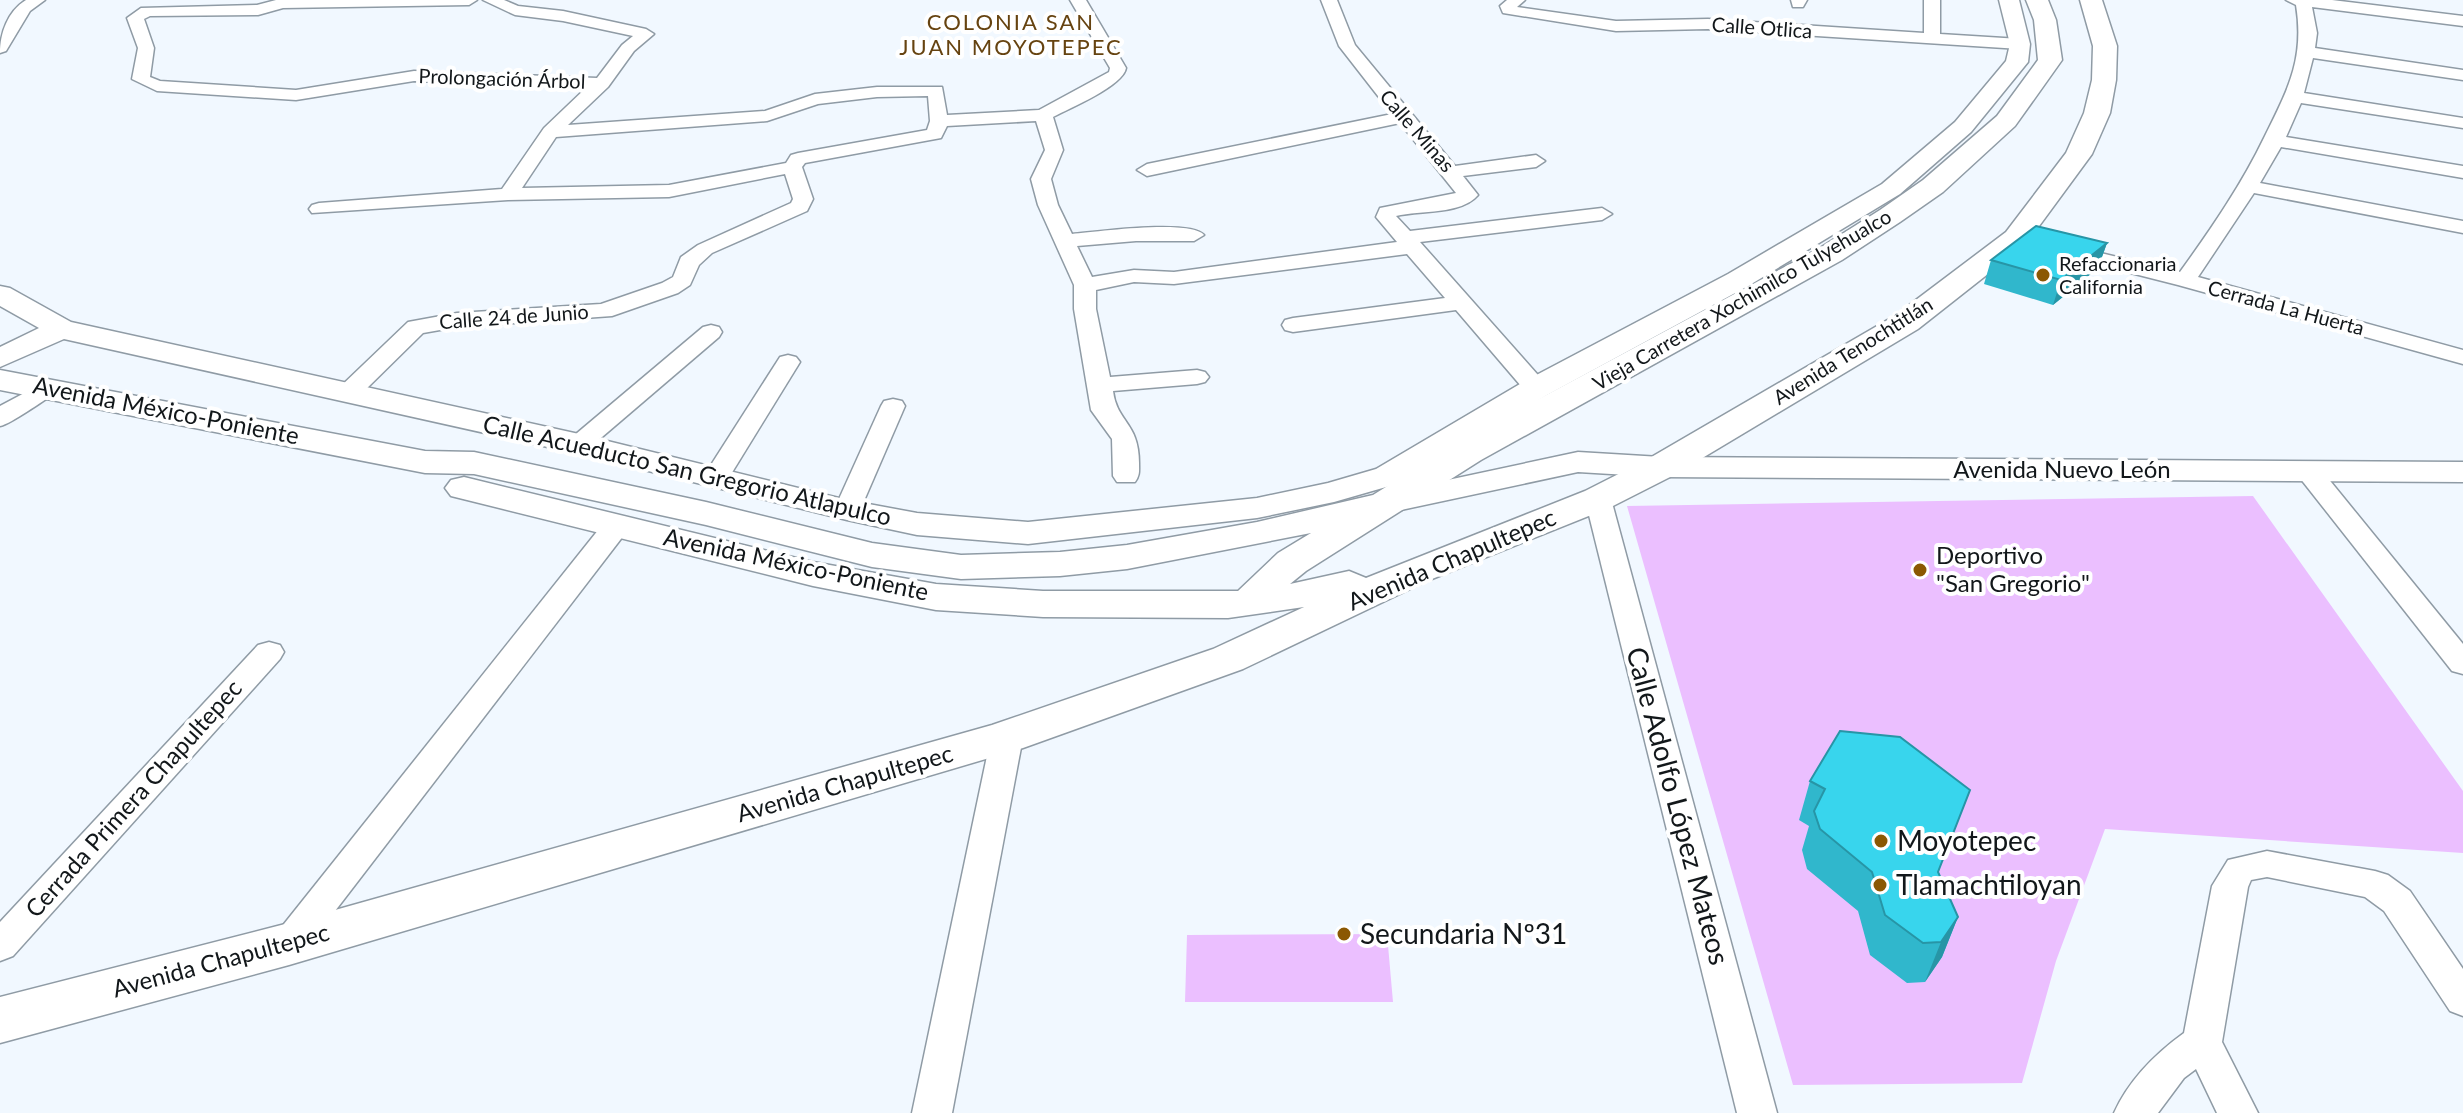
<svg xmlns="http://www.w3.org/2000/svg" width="2463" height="1113" font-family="Lato,sans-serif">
<rect width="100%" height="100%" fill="#f1f8ff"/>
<g fill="#ebbfff">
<path d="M 2253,496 L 2463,791 L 2463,853 L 2105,829 L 2056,961 L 2022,1083 L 1793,1085 L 1627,506 Z"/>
<path d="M 1387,934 L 1393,1002 L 1185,1002 L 1187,935 Z"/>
</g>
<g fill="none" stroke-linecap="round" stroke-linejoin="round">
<g stroke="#8f9ba5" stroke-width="3">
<g id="minor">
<path d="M 26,0 L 45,0 L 30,11 L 6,51 L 0,53 C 0,33 8,11 26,0 Z"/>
<path d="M 276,0 L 477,0 L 469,5 L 283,8 L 258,15 L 150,16 L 144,19 L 154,48 L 150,77 L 160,81 L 296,90 L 414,71 L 597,78 L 622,45 L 633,36 L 563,21 L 515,15 L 483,0 L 504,0 L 518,6 L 563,11 L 646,29 L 654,34 L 634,51 L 608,87 L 568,125 L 765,111 L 815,94 L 877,87 L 942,87 L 947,115 L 1039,110 L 1109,72 L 1110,68 L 1070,0 L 1086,0 L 1126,68 C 1123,86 1070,108 1053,117 L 1063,150 L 1051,179 L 1058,205 L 1072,234 C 1096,232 1190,219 1204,235 L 1194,241 L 1136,241 L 1077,246 L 1092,277 L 1134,270 L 1174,272 L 1397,242 L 1376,217 L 1380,208 L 1456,193 L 1400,123 L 1147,176 L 1137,170 L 1147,164 L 1392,114 L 1339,46 L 1321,0 L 1337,0 L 1355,45 L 1455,166 L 1536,155 L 1545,161 L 1536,167 L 1463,176 L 1478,195 C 1461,215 1421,210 1396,216 L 1410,231 L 1602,208 L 1612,214 L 1602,220 L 1420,242 L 1545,383 L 1548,388 L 1545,393 L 1527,393 L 1456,310 L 1293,332 L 1285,330 L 1282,325 L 1285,320 L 1293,318 L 1445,298 L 1407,254 L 1174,284 L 1134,282 L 1096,290 L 1096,309 L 1110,377 L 1197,370 L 1205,372 L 1209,377 L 1205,382 L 1197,384 L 1113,391 C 1117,423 1139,422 1139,463 C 1139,471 1140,475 1135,482 L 1117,482 L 1113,476 L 1112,439 L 1091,410 L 1074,309 L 1074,285 L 1038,205 L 1031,179 L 1045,150 L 1036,121 L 947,126 L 941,138 L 805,163 L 802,167 L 813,199 L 807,211 L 712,253 L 699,265 L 690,285 L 678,293 L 612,316 L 457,327 L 423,333 L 358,397 L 340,397 L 337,392 L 340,387 L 408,322 L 457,313 L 601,304 L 662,283 L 673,277 L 681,257 L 698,245 L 791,203 L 793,199 L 785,174 L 669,197 L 508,200 L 312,213 L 309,209 L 312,205 L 319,203 L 502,189 L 544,128 L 587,87 L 414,81 L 296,100 L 157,91 L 132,79 L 138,48 L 127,18 L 141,8 L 257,5 ZM 928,96 L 930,121 L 927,130 L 798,153 L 791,155 L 786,163 L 669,185 L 522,188 L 556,137 L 767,121 L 818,104 L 877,97 Z"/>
<path d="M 1507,0 L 1525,0 L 1517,7 L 1616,21 L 1708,19 L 1924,33 L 1924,0 L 1940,0 L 1940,34 L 2020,39 L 2028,44 L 2020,49 L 1708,29 L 1616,31 L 1503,13 L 1500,6 Z"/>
<path d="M 1791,0 L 1807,0 L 1803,7 L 1793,7 Z"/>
<path d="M 2286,0 L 2332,0 L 2463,16 L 2463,26 L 2312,7 L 2317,33 L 2315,48 L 2463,70 L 2463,80 L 2313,58 L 2304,93 L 2463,118 L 2463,128 L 2301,103 L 2286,137 L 2463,166 L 2463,178 L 2281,147 L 2260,183 L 2463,221 L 2463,233 L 2254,193 L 2198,277 L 2463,350 L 2463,364 L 2178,285 L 2056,254 L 2052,250 L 2063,244 L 2180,272 C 2211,229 2242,184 2264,138 C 2287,91 2305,60 2296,5 Z"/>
<path d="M 711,325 L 719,327 L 722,332 L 719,337 L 588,449 L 570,449 L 566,444 L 570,439 L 703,327 Z"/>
<path d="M 788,355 L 796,357 L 800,362 L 728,479 L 724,485 L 706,485 L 702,479 L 780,357 Z"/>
<path d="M 47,381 L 56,383 L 59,388 L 56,393 C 42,401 11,424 0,426 L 0,406 Z"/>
<path d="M 893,399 L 902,401 L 905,406 L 860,510 L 857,516 L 837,516 L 834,510 L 881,406 L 884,401 Z"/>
<path d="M 2309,464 L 2318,466 L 2463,644 L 2463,674 L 2452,671 L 2300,478 L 2296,472 L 2300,466 Z"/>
<path d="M 1598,491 L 1607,493 L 1611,499 L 1777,1113 L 1737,1113 L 1585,499 L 1589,493 Z"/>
<path d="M 617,517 L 627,519 L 631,525 L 627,531 L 302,954 L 289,959 L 276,954 L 271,944 L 276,934 L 607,519 Z"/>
<path d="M 269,642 L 280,645 L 284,652 L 280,659 L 13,956 L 0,961 L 0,922 L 258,645 Z"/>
<path d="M 1007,726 L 1018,729 L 1023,737 L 952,1113 L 912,1113 L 991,737 L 996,729 Z"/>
<path d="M 2267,851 L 2375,871 L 2388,875 L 2410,891 L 2463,969 L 2463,1016 L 2450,1011 L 2384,911 L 2365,897 L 2267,877 L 2251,880 L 2248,887 L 2222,1042 L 2258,1113 L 2217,1113 L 2196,1069 L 2184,1078 L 2158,1113 L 2114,1113 C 2129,1080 2155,1054 2184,1033 L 2212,886 L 2228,860 Z"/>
</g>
</g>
<g stroke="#8f9ba5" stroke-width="3">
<g id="tertiary">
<path d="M 1999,0 L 2019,0 L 2030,44 L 2028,62 L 1971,132 L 1900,194 L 1748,286 L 1547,395 L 1400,483 L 1334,502 L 1257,518 L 1028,544 L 917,535 L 847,520 L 579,454 L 64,339 L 0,367 L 0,347 L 39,328 L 0,306 L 0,286 L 10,288 L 71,322 L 579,434 L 847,500 L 917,513 L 1028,522 L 1257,498 L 1328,483 L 1376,469 L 1525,381 L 1728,274 L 1882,184 L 1955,122 L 2006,61 L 2010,44 Z"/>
<path d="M 1578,452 L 1661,457 L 2463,462 L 2463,482 L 1661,477 L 1578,472 L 1387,513 L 1375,510 L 1370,503 L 1375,496 L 1387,493 Z"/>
</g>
</g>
<g stroke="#8f9ba5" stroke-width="3">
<path id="secondary" d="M 2026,0 L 2048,0 L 2056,20 L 2062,60 L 2015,126 L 1943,192 L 1900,222 L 1842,260 L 1481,460 L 1306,571 L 1290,584 L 1349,571 L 1366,578 L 1585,491 L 1648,459 L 1896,315 L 2006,232 L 2066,153 L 2084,113 L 2092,80 L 2093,46 L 2080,0 L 2102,0 L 2117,46 L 2116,80 L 2110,113 L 2092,154 L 2026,244 L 1918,329 L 1674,475 L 1611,507 L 1427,581 L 1243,669 L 1023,748 L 289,965 L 0,1043 L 0,997 L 289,923 L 992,725 L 1213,649 L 1304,607 L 1228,618 L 1043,617 L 936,610 L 813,586 L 451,496 L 445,488 L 451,480 L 464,477 L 813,562 L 936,584 L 1043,591 L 1238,591 L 1278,553 L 1311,533 L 1127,569 L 1060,576 L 961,579 L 872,567 L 706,525 L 474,474 L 425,473 L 0,390 L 0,370 L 425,451 L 474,452 L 706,502 L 872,543 L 961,555 L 1060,552 L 1127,545 L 1257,522 L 1373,495 L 1455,444 L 1820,248 L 1880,210 L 1923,180 L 1997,116 L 2038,60 L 2034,20 Z"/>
</g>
<use href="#minor" fill="#fff" fill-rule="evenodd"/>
<use href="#tertiary" fill="#fff" fill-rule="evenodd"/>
<use href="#secondary" fill="#fff" fill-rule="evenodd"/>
</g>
<g fill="#30b7cc">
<path d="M 2107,243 L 2098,268 L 2053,305 L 1984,284 L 1991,260 Z"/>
<path d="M 1840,731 L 1939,873 L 1958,917 L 1942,957 L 1925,982 L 1907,983 L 1870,955 L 1858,911 L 1807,869 L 1802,850 L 1809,826 L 1799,820 L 1810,781 Z"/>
</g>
<g fill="#2795a6">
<path d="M 2107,243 L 2098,268 L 2053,305 L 2061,280 Z"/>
<path d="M 1958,917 L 1942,957 L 1925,982 L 1941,942 Z"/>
</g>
<g fill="#38d5ed" stroke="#2795a6" stroke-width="2">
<path d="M 2036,226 L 2107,243 L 2061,280 L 1991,260 Z"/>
<path d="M 1840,731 L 1900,737 L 1970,790 L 1938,872 L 1958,917 L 1941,942 L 1923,943 L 1885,915 L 1872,872 L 1820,829 L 1814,811 L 1825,789 L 1810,781 Z"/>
</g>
<g fill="#8b5803" stroke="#fff" stroke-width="3">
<circle cx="2043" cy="275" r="8"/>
<circle cx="1920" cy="570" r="8"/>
<circle cx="1881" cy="841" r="8"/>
<circle cx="1880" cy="885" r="8"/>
<circle cx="1344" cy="934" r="8"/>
</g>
<g text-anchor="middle" stroke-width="8" stroke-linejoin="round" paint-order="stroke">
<g font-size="20" fill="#12171a" stroke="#fff">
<text transform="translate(1762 28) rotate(4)" y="7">Calle Otlica</text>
<text transform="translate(502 79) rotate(2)" y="7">Prolongación Árbol</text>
<text transform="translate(1417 131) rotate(49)" y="7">Calle Minas</text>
<text transform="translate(1742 300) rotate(-30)" y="7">Vieja Carretera Xochimilco Tulyehualco</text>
<text transform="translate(2286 308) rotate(15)" y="7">Cerrada La Huerta</text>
<text transform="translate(514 317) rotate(-4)" y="7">Calle 24 de Junio</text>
<text transform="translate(1853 351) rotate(-32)" y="7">Avenida Tenochtitlán</text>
</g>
<g font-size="20" fill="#12171a" stroke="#fff" text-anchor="start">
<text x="2059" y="271">Refaccionaria<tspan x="2059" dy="23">California</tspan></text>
</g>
<g font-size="22" letter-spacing="2" fill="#664310" stroke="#fff">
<text x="1011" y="30">COLONIA SAN<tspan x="1011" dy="25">JUAN MOYOTEPEC</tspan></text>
</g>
<g font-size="24" fill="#12171a" stroke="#fff">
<text transform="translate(166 411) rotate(11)" y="8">Avenida México-Poniente</text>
<text x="2062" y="478">Avenida Nuevo León</text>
<text transform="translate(687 471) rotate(13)" y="8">Calle Acueducto San Gregorio Atlapulco</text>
<text transform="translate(1452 560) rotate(-23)" y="8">Avenida Chapultepec</text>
<text transform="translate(796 565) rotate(12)" y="8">Avenida México-Poniente</text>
<text transform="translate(845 784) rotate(-16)" y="8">Avenida Chapultepec</text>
<text transform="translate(134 799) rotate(-48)" y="8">Cerrada Primera Chapultepec</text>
<text transform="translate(221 961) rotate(-15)" y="8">Avenida Chapultepec</text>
</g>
<g font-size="24" fill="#12171a" stroke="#fff" text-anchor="start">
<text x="1936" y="564">Deportivo<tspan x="1936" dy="28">"San Gregorio"</tspan></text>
</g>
<g font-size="28" fill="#12171a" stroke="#fff">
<text transform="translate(1678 806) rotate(75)" y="10">Calle Adolfo López Mateos</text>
</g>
<g font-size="28" fill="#12171a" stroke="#fff" text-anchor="start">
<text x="1897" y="851">Moyotepec</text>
<text x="1896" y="895">Tlamachtiloyan</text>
<text x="1360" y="944">Secundaria Nº31</text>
</g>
</g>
</svg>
